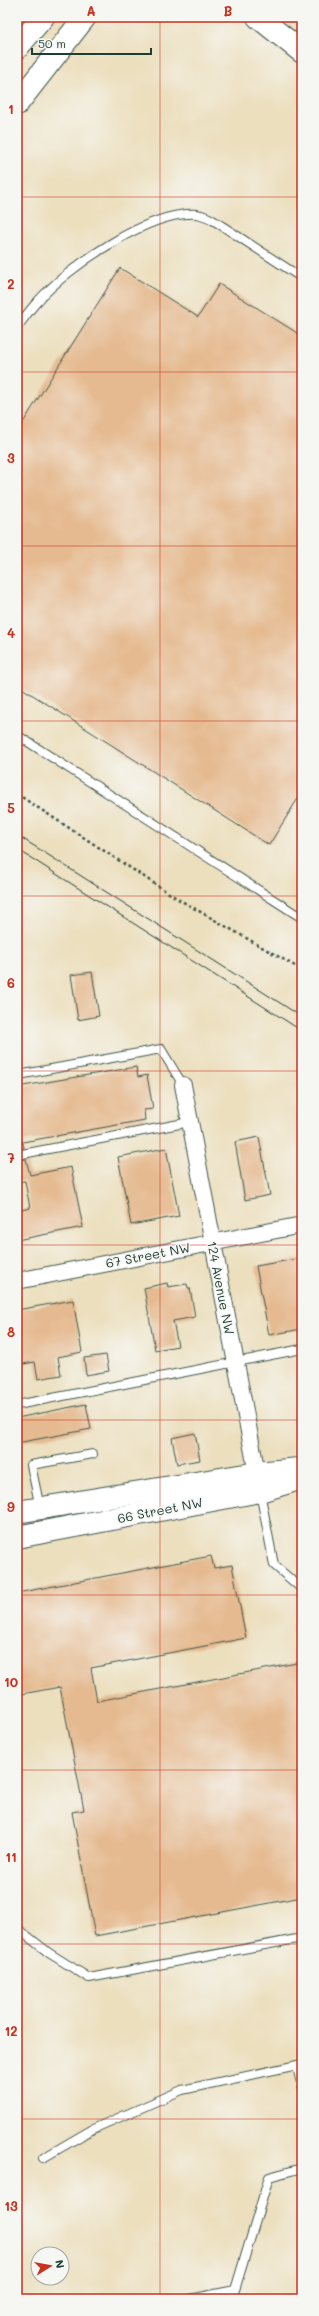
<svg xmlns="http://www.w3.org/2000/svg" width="319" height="2316" font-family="Mali,sans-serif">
<rect width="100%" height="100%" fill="#f6f6f2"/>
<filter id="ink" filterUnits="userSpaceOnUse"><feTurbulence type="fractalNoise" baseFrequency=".025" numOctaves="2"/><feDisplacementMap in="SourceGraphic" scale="8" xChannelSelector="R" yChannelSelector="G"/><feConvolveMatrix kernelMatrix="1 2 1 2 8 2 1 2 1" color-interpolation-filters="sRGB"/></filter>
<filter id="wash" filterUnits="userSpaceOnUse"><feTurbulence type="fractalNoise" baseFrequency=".012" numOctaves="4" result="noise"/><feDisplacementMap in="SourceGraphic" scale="16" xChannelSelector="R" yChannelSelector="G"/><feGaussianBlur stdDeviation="0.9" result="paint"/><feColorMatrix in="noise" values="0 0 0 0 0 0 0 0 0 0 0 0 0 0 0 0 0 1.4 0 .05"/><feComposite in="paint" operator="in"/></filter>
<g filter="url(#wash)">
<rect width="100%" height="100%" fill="#ecdfbe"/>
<g id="blocks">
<g fill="#e5ba90">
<path d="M 120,268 L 198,317 L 219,284 L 302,336 L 302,792 L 269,845 L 17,685 L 17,432 Z"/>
<path d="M 92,972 L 99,1016 L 78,1020 L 71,975 Z"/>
<path d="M 136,1067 L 138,1077 L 147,1075 L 153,1109 L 144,1110 L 145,1120 L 17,1143 L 17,1087 Z"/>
<path d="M 259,1137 L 270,1195 L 245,1200 L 235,1142 Z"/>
<path d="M 23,1143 L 24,1148 L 17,1149 L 17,1144 Z"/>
<path d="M 166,1148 L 179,1216 L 131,1225 L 118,1157 Z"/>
<path d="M 26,1159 L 30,1175 L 71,1167 L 83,1227 L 17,1240 L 17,1211 L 30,1208 L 25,1181 L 17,1182 L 17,1160 Z"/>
<path d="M 302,1258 L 302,1329 L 269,1335 L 256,1266 Z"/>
<path d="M 167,1283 L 168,1287 L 187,1284 L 188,1288 L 190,1288 L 195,1317 L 173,1321 L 178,1346 L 155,1350 L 144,1288 Z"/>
<path d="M 73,1300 L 82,1352 L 58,1357 L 61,1375 L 38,1379 L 35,1362 L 17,1365 L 17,1310 Z"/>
<path d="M 106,1355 L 109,1371 L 86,1375 L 84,1358 Z"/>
<path d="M 86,1404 L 91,1429 L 17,1443 L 17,1418 Z"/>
<path d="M 195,1433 L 200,1460 L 177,1464 L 172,1438 Z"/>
<path d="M 211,1556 L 214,1568 L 232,1565 L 246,1638 L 91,1668 L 97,1701 L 302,1662 L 302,1897 L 95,1936 L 72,1812 L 84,1810 L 60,1687 L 17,1695 L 17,1593 Z"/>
</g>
</g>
</g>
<g filter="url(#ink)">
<use href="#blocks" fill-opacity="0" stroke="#3e5549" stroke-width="1"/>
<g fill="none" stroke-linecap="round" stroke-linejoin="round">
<g stroke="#3e5549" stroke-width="10">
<g id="lane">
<path d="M 17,327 C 24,319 30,309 38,301 C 68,267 149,211 196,214 C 204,215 210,218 216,222 L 302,278"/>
<path d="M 17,735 L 302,918"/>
<path d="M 24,1074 L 161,1049 L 183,1085"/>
<path d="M 17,1155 L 190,1122"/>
<path d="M 17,1405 L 302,1349"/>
<path d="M 260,1492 L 274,1565 L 302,1589"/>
<path d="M 40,1508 L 31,1465 L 93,1454"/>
<path d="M 17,1928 L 49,1953 L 89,1978 L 302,1938"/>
<path d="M 297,2066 L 302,2088"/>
<path d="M 43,2158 L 93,2129 L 182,2090 L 302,2064"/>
<path d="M 190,2299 L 235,2290 L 269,2177 L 302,2168"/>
</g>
</g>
<g stroke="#3e5549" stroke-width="18">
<g id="street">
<path d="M 183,1085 L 259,1484"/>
<path d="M 17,1281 L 302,1225"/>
</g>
</g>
<g stroke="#3e5549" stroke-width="24">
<g id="secondary">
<path d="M 17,1512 L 257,1473 L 299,1469"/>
<path d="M 17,1537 L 260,1491 L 302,1478"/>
</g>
</g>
<g stroke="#3e5549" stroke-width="24">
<path id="primary" d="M 258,17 L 302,52"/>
</g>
<g stroke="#3e5549" stroke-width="24">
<g id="highway">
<path d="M 17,48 L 43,17"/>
<path d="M 17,104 L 85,17"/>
</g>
</g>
<path stroke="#3e5549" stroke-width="2.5" stroke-dasharray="3 3" stroke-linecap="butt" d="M 17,794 L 178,899 L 302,970"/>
<use href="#lane" stroke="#fff" stroke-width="8"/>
<use href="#street" stroke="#fff" stroke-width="16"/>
<use href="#secondary" stroke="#fff" stroke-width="22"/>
<use href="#primary" stroke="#fff" stroke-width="22"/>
<use href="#highway" stroke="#fff" stroke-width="22"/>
<g stroke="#1f3d34" stroke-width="1">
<path d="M 17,835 L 302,1017"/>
<path d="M 17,849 L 302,1031"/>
</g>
</g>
</g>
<path fill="none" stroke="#c8321e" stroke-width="1" stroke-opacity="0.55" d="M 160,17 L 160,2299M 17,197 L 302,197M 17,372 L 302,372M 17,546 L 302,546M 17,721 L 302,721M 17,896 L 302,896M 17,1071 L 302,1071M 17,1245 L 302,1245M 17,1420 L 302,1420M 17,1595 L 302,1595M 17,1770 L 302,1770M 17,1944 L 302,1944M 17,2119 L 302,2119"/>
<g text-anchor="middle" stroke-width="3" stroke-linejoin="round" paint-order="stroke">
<g font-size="13" fill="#1f3d34" stroke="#f6f6f2">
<text transform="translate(148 1255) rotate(-11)" y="5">67 Street NW</text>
<text transform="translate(221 1288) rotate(79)" y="5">124 Avenue NW</text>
<text transform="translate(160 1510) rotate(-11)" y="5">66 Street NW</text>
</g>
</g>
<rect width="319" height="2316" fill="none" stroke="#f6f6f2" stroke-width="44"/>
<g transform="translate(50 2266) rotate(79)"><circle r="19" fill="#f6f6f2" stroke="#a0aca6"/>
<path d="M0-3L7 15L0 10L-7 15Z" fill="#c8321e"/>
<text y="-6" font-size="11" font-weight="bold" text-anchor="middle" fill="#1f3d34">N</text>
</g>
<path d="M32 48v6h119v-6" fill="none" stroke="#1f3d34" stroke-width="2"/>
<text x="38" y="48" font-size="12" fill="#1f3d34" stroke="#f6f6f2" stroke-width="3" paint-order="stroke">50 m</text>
<rect x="22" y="22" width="275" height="2272" fill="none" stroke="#c8321e" stroke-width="1.5"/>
<g font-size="13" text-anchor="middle" font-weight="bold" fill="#c8321e">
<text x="91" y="16">A</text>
<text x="228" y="16">B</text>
<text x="11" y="114">1</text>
<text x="11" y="289">2</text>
<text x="11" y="463">3</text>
<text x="11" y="638">4</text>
<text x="11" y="813">5</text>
<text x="11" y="988">6</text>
<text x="11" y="1163">7</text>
<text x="11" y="1337">8</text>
<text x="11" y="1512">9</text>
<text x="11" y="1687">10</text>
<text x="11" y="1862">11</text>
<text x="11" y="2036">12</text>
<text x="11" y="2211">13</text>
</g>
</svg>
